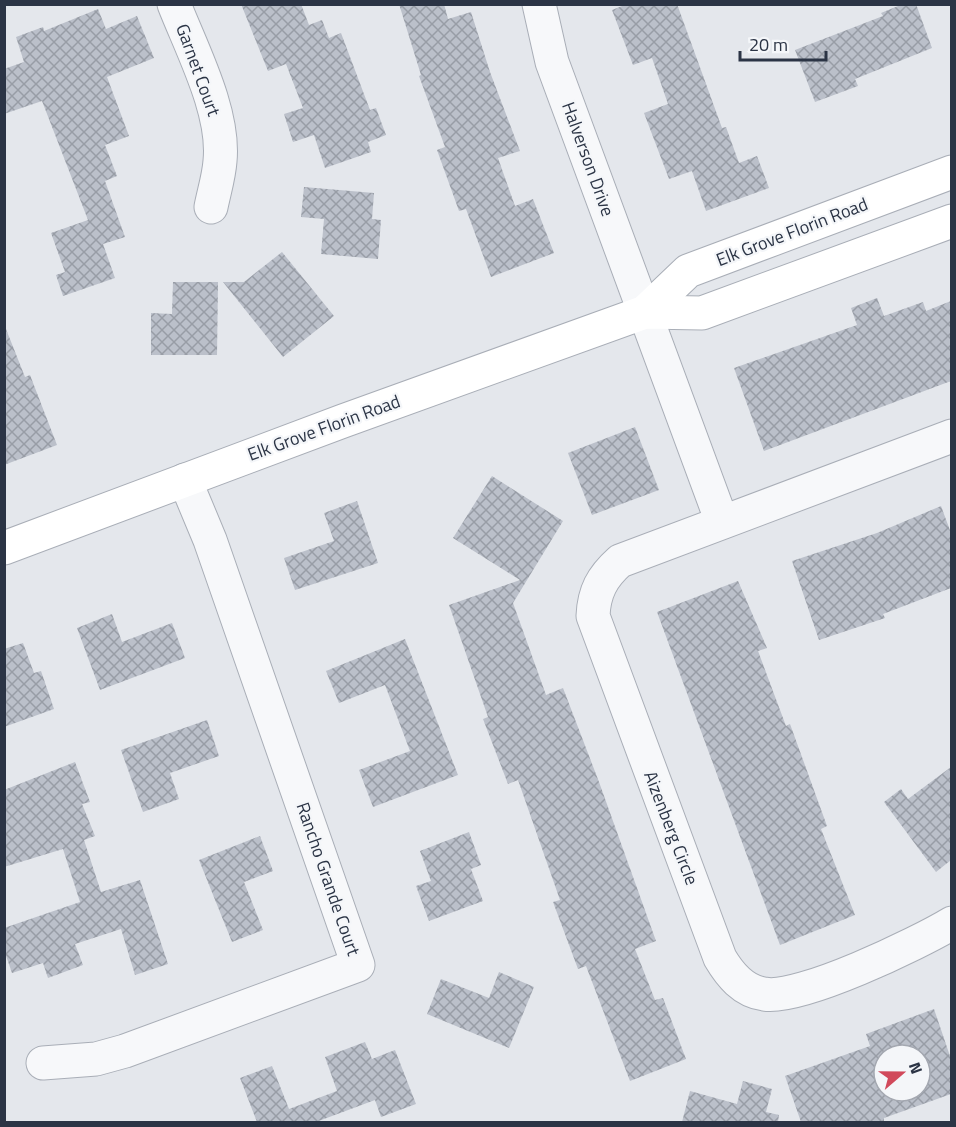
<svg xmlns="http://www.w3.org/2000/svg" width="956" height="1127" font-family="'Titillium Web',sans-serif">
<defs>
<pattern id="building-cross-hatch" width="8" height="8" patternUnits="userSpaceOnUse" patternTransform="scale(1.5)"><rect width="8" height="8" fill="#bbc0ca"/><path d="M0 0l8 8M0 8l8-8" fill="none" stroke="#989da6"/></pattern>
</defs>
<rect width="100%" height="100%" fill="#e4e7ec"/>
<g fill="url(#building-cross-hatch)" fill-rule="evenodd">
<path d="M 241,4 L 301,4 L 309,25 L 322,20 L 329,38 L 341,33 L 370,110 L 376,108 L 386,135 L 368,142 L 371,152 L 325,168 L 314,135 L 293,142 L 284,114 L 303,108 L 286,64 L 268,71 Z"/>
<path d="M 399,4 L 444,4 L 448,19 L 471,12 L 490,72 L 520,151 L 498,158 L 515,206 L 533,199 L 554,253 L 491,277 L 466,209 L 459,211 L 437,150 L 445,147 L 419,76 L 421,75 Z"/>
<path d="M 627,4 L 677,4 L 722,128 L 726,127 L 739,163 L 757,156 L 769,188 L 706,211 L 692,171 L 669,179 L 644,113 L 668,104 L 652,58 L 633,65 L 612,10 Z"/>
<path d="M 903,4 L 916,4 L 932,48 L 855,79 L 858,86 L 815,102 L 795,50 L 883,16 L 881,13 Z"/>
<path d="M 98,9 L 106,29 L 137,16 L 154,58 L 107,77 L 129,136 L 105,145 L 117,176 L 105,181 L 125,237 L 103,244 L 115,278 L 63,296 L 56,275 L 65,272 L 51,233 L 88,220 L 42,101 L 4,114 L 4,69 L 24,62 L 16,37 L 43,27 L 44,31 Z"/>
<path d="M 304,187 L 374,193 L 372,219 L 381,220 L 378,259 L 321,254 L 324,219 L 301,217 Z"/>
<path d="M 282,252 L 334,316 L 283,357 L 223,282 L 244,282 Z"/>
<path d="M 173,282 L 218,282 L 217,355 L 151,355 L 151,313 L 172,314 Z"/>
<path d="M 877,298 L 884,316 L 923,302 L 926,311 L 951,301 L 951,381 L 764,451 L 734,368 L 857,325 L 851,308 Z"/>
<path d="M 6,329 L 25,377 L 30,375 L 57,445 L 4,465 Z"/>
<path d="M 635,427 L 659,490 L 592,515 L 568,453 Z"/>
<path d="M 492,476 L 563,521 L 513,603 L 546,695 L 563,688 L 599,782 L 656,941 L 635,949 L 655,1000 L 663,998 L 686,1059 L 630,1081 L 586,966 L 578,969 L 553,902 L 560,900 L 518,780 L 508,784 L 483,719 L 488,717 L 449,605 L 520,580 L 453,538 Z"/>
<path d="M 357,501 L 378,563 L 295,590 L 284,558 L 334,541 L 324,513 Z"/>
<path d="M 941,506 L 951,533 L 951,588 L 883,614 L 885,618 L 819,640 L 792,561 L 877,533 Z"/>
<path d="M 738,581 L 767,648 L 758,651 L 786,726 L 790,724 L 827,826 L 821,829 L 855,915 L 780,945 L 657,612 Z"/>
<path d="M 112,614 L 122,642 L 172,623 L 185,658 L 100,690 L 77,628 Z"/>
<path d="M 405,639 L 458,775 L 373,807 L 359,770 L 410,751 L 385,685 L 339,703 L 326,671 Z"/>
<path d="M 23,643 L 34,673 L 41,671 L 54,709 L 4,727 L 4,649 Z"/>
<path d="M 207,720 L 219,756 L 170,773 L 179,799 L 143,812 L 121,750 Z"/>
<path d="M 75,762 L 90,802 L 82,804 L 95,836 L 84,840 L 101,892 L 140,880 L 168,964 L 135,975 L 121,929 L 75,944 L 83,965 L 48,978 L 43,963 L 12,973 L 4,950 L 4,928 L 80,902 L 63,849 L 4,867 L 4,790 Z"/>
<path d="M 951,767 L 951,860 L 936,872 L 884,802 L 901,789 L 908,799 Z"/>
<path d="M 469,832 L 481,865 L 471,869 L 483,901 L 429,921 L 416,886 L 431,881 L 420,851 Z"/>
<path d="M 260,836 L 273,871 L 244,882 L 263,930 L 232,942 L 199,860 Z"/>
<path d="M 499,972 L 534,987 L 509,1048 L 427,1014 L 441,979 L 489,998 Z"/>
<path d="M 934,1009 L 951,1059 L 951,1094 L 884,1118 L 884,1122 L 801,1122 L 785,1076 L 870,1046 L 866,1034 ZM 884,1055 L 920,1055 L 920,1091 L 884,1091 Z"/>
<path d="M 365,1042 L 372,1059 L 395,1050 L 416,1104 L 381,1117 L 375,1100 L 316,1122 L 257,1122 L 240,1078 L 272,1066 L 289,1109 L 337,1091 L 325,1057 Z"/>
<path d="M 743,1081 L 772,1089 L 766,1112 L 779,1115 L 778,1122 L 682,1122 L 690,1091 L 737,1104 Z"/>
</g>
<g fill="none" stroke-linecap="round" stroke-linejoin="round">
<g stroke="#a9aeb7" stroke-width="35">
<g id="minor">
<path d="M 174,4 C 192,50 225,112 220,161 C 219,176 214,192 211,207"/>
<path d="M 539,4 L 552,62 L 722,522"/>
<path d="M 952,436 L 620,561 C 602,577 594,592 593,616 L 720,958 C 730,975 743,991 764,994 C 799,1001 919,943 952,923"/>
<path d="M 43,1063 L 96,1059 L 125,1051 L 358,965 L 210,540 L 185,480"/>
</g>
</g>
<g stroke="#a9aeb7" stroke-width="35">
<g id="secondary">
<path d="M 645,312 L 688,271 L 952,172"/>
<path d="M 4,548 L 343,421 L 645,312 L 702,313 L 952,221"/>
</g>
</g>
<use href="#minor" stroke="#f7f8fa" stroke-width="33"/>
<use href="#secondary" stroke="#fff" stroke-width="33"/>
</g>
<g text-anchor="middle" stroke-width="4.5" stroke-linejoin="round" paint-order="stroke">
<g font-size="18" fill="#2b3445" stroke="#f4f6f9">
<text transform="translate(198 70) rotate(70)" y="6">Garnet Court</text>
<text transform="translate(588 159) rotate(70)" y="6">Halverson Drive</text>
<text transform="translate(792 232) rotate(-21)" y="6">Elk Grove Florin Road</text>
<text transform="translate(324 428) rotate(-20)" y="6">Elk Grove Florin Road</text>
<text transform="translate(671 828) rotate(69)" y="6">Aizenberg Circle</text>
<text transform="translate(328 879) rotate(71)" y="6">Rancho Grande Court</text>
</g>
</g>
<rect width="956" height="1127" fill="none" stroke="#2b3445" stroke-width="12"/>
<g transform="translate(902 1073) rotate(70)"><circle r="28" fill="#f4f6f9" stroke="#a4a8b1" stroke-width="1.5"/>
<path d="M0-4.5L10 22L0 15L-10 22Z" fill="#d1495b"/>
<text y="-9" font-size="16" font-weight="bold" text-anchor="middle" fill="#2b3445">N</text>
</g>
<path d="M740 51v9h86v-9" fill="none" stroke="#2b3445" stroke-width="3"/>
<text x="749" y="51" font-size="18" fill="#2b3445" stroke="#f4f6f9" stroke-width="4.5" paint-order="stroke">20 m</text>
</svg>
